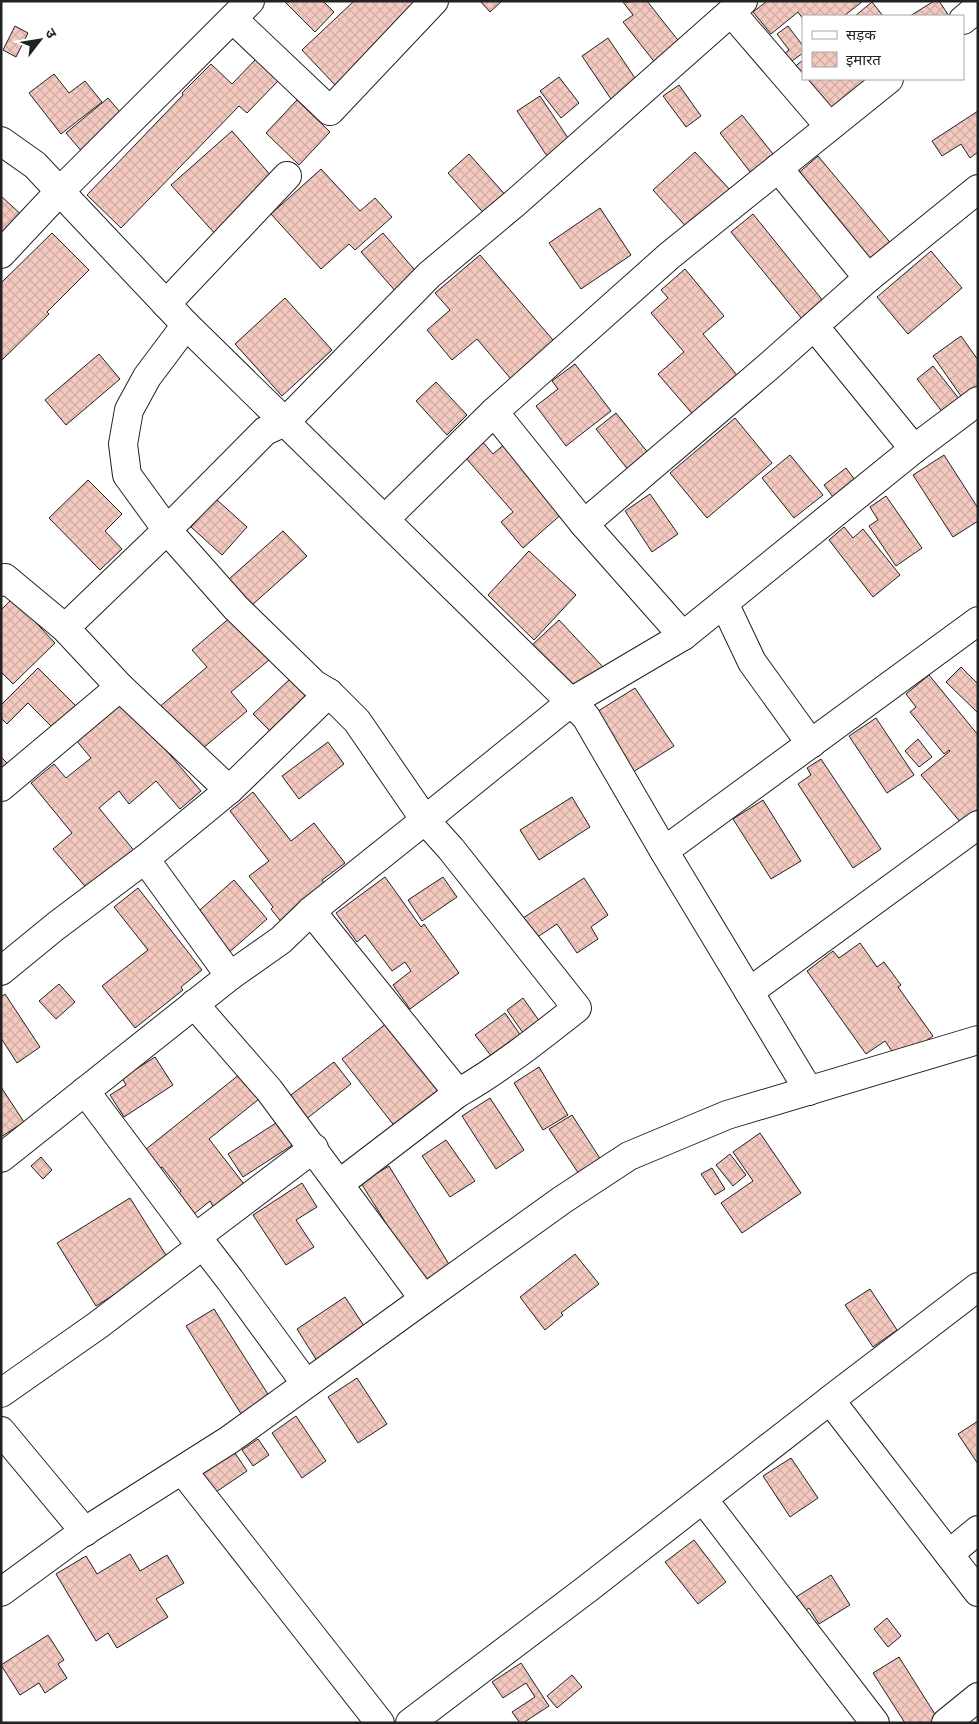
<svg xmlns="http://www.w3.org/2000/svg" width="979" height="1724" font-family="'IBM Plex Serif','Noto Sans Devanagari',serif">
<defs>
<pattern id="building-cross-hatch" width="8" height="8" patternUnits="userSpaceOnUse" patternTransform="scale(1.25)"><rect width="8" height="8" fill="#f3c9c0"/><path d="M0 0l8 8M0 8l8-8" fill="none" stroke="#d0aca5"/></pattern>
</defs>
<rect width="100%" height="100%" fill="#fff"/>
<g fill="url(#building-cross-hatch)" stroke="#222">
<path d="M 284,1 L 323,1 L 334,12 L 315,32 Z"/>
<path d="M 354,1 L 421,1 L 423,3 L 335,85 L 302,50 Z"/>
<path d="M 480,1 L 502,1 L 490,12 Z"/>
<path d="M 647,1 L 685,49 L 660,69 L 623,22 L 633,15 L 623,2 Z"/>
<path d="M 767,1 L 863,1 L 844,16 L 803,16 L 803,19 L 798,12 L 771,34 L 753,12 Z"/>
<path d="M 934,1 L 939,1 L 949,16 L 910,16 Z"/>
<path d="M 872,2 L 883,16 L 855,16 Z"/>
<path d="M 15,26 L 28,33 L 16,57 L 3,50 Z"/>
<path d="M 788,26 L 803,46 L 803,53 L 785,66 L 779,58 L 789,50 L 777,34 Z"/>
<path d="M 608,38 L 641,87 L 615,105 L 582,56 Z"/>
<path d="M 256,59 L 278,81 L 247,113 L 239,106 L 121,228 L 87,195 L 183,95 L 182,93 L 211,64 L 232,84 Z"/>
<path d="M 803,60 L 803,79 L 864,79 L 866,80 L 822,117 L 786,74 Z"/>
<path d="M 54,74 L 69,93 L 85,81 L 102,102 L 61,134 L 29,93 Z"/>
<path d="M 559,77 L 579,103 L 561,118 L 540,91 Z"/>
<path d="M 679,85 L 701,116 L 686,127 L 663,96 Z"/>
<path d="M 540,96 L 574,147 L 551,162 L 517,111 Z"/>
<path d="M 108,98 L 126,119 L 84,154 L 66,133 Z"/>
<path d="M 297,100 L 330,132 L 299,165 L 266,133 Z"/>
<path d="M 978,111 L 978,152 L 970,158 L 961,144 L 942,156 L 932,141 Z"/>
<path d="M 742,115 L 777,159 L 754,177 L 720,133 Z"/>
<path d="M 232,131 L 273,178 L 217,236 L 171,185 Z"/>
<path d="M 695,152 L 732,192 L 690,231 L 653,190 Z"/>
<path d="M 469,154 L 509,199 L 488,218 L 448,173 Z"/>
<path d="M 818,156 L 893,246 L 868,267 L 794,177 Z"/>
<path d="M 321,169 L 360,211 L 375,198 L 392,217 L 355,250 L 349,244 L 321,269 L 271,214 Z"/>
<path d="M 1,196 L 27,220 L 1,247 Z"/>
<path d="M 600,208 L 631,255 L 581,289 L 549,243 Z"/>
<path d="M 753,214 L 828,307 L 807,325 L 731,232 Z"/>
<path d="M 52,233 L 89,270 L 47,312 L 49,314 L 1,361 L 1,283 Z"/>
<path d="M 383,233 L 419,275 L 398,294 L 361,252 Z"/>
<path d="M 931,251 L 962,288 L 908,334 L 877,297 Z"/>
<path d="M 480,255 L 559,347 L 516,385 L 477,339 L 452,360 L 427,330 L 450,310 L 435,293 Z"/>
<path d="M 685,269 L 724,316 L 703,334 L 741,380 L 696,418 L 658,374 L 684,352 L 651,313 L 668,298 L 661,290 Z"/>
<path d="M 285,298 L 332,350 L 282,396 L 235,344 Z"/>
<path d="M 961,336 L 978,360 L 978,388 L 963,399 L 933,356 Z"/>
<path d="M 99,354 L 120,379 L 66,425 L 45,400 Z"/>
<path d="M 575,364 L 611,411 L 566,446 L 536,406 L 558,389 L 552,381 Z"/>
<path d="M 933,366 L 960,400 L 943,413 L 917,379 Z"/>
<path d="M 436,382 L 467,415 L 447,435 L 416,401 Z"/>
<path d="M 616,413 L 649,454 L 629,471 L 596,429 Z"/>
<path d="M 735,418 L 772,463 L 707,518 L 670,473 Z"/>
<path d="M 482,441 L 493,454 L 506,443 L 564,512 L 523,548 L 501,522 L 513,512 L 465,457 Z"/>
<path d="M 790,455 L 823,495 L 794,518 L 762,478 Z"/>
<path d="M 944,455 L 978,508 L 978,521 L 953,537 L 913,475 Z"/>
<path d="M 846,468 L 855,480 L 833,497 L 824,485 Z"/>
<path d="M 88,480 L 122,514 L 105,531 L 122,549 L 100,570 L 49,518 Z"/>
<path d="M 650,494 L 678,534 L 652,552 L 625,511 Z"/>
<path d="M 886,496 L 922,548 L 896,566 L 869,526 L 878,520 L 870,507 Z"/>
<path d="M 216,499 L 247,527 L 222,555 L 191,527 Z"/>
<path d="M 844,527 L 853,538 L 863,529 L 900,575 L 873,597 L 829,540 Z"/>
<path d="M 283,531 L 307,556 L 252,605 L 229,579 Z"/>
<path d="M 529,551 L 576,595 L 534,640 L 488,595 Z"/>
<path d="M 13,598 L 55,643 L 13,684 L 1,672 L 1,610 Z"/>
<path d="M 232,616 L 269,660 L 231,692 L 247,711 L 196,754 L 158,708 L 207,667 L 192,650 Z"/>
<path d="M 559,620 L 604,668 L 576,694 L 532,645 Z"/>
<path d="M 961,667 L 978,684 L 978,713 L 946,682 Z"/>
<path d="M 38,668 L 78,708 L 55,730 L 28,703 L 7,724 L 1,718 L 1,705 Z"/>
<path d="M 929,675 L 978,735 L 978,809 L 961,823 L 921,775 L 950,751 L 949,750 L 944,754 L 910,712 L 916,707 L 906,694 Z"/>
<path d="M 291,678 L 312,700 L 275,736 L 253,714 Z"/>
<path d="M 635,688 L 674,746 L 633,772 L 595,713 Z"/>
<path d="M 123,700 L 201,791 L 180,809 L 156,781 L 129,804 L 119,791 L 99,808 L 136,853 L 90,892 L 53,849 L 72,833 L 31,783 L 54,764 L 66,778 L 91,758 L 76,740 Z"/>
<path d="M 876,718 L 914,775 L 887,793 L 849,736 Z"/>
<path d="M 918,739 L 932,757 L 919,767 L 905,751 Z"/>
<path d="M 328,742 L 344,764 L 299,799 L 282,776 Z"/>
<path d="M 1,757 L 11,767 L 1,777 Z"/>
<path d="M 821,759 L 881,849 L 853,868 L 798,784 L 811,775 L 807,768 Z"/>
<path d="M 253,792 L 291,841 L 314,823 L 345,863 L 322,880 L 328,887 L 282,923 L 271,909 L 273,907 L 249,876 L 269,861 L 230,811 Z"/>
<path d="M 572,797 L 590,827 L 539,860 L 520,830 Z"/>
<path d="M 763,800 L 801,861 L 771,879 L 733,819 Z"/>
<path d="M 385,877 L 421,927 L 424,924 L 459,973 L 410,1009 L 393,985 L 411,971 L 405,962 L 392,971 L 365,935 L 357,942 L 336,913 Z"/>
<path d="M 443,877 L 457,897 L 422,921 L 408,900 Z"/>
<path d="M 584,878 L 608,915 L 591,927 L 598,939 L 577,953 L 557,924 L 536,938 L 523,918 Z"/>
<path d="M 234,880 L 267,919 L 226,955 L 193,916 Z"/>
<path d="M 138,888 L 202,970 L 181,987 L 183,990 L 135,1028 L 102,986 L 148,950 L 114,907 Z"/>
<path d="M 860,943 L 877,967 L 884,962 L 901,985 L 898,987 L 933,1036 L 898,1060 L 885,1041 L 866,1054 L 807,971 L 833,951 L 839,958 Z"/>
<path d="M 59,984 L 75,1002 L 56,1019 L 39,1001 Z"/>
<path d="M 5,994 L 40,1047 L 17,1063 L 1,1038 L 1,997 Z"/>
<path d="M 523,998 L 540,1022 L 523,1033 L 507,1010 Z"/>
<path d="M 505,1013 L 521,1036 L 492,1057 L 475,1035 Z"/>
<path d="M 388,1022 L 443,1090 L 396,1128 L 342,1059 Z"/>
<path d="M 155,1057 L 173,1085 L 124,1117 L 110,1095 L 126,1085 L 122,1078 Z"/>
<path d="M 334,1062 L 351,1084 L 305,1120 L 287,1098 Z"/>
<path d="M 539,1067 L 568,1115 L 543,1130 L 514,1083 Z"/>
<path d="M 240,1074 L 259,1099 L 209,1139 L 244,1184 L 214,1208 L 210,1201 L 194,1214 L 178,1194 L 181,1191 L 162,1167 L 155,1173 L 140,1154 Z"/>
<path d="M 1,1087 L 24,1122 L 1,1137 Z"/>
<path d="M 490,1098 L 524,1150 L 496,1169 L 462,1116 Z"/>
<path d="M 572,1115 L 601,1160 L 579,1174 L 549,1129 Z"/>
<path d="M 279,1121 L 294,1144 L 243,1177 L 228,1154 Z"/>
<path d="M 760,1133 L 801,1193 L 742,1233 L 721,1203 L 753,1181 L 733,1152 Z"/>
<path d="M 446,1140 L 475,1181 L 450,1197 L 422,1156 Z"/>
<path d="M 730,1154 L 746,1175 L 733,1186 L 716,1165 Z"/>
<path d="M 41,1157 L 52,1170 L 43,1179 L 31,1166 Z"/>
<path d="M 389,1166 L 450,1266 L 423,1283 L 361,1183 Z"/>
<path d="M 712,1168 L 725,1189 L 715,1195 L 701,1174 Z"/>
<path d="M 302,1183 L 317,1207 L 296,1220 L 314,1247 L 286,1265 L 253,1215 Z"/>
<path d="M 130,1198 L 169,1260 L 96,1306 L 57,1243 Z"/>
<path d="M 575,1254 L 599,1284 L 561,1313 L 563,1315 L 545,1330 L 520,1297 Z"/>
<path d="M 870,1289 L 897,1330 L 873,1347 L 845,1305 Z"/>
<path d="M 345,1297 L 368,1332 L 319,1364 L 297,1329 Z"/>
<path d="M 214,1309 L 271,1399 L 243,1417 L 186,1326 Z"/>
<path d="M 357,1378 L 387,1424 L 358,1443 L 328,1397 Z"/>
<path d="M 296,1416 L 326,1461 L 302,1478 L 272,1433 Z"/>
<path d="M 978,1421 L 978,1464 L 958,1434 Z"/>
<path d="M 258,1439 L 269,1455 L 253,1466 L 242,1450 Z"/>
<path d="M 233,1450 L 247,1471 L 216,1492 L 201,1471 Z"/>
<path d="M 791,1458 L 818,1498 L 790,1517 L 763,1476 Z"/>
<path d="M 694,1540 L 726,1582 L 698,1604 L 665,1562 Z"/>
<path d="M 130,1554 L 140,1571 L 167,1555 L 184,1583 L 156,1599 L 168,1617 L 117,1648 L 108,1633 L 96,1641 L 56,1574 L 86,1556 L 97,1574 Z"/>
<path d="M 831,1575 L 850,1605 L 819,1624 L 809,1608 L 805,1611 L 796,1597 Z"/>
<path d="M 887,1618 L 901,1636 L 888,1647 L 874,1629 Z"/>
<path d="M 48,1635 L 64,1660 L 58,1664 L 67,1678 L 45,1693 L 39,1683 L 20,1695 L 1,1665 Z"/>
<path d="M 899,1657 L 938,1719 L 931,1723 L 905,1723 L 873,1673 Z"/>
<path d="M 521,1663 L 549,1706 L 523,1723 L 520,1723 L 512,1712 L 535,1697 L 526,1683 L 503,1698 L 492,1682 Z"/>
<path d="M 572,1675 L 582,1687 L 557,1708 L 547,1696 Z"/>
</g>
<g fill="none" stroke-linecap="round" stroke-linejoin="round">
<g stroke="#222" stroke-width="30">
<g id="minor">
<path d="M 743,1 L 731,12 L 829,126"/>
<path d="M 233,19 L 330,111 L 434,1"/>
<path d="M 963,20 L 975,10 L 978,13"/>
<path d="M 1,141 L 35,165 L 186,325 L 285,422 L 429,275 L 515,203 L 731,12"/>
<path d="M 778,168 L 868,278"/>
<path d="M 1,254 L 60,191 L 250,1"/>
<path d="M 166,304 L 287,176"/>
<path d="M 186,325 L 147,377 L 129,410 L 123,444 L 127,475 L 167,530 L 236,608 L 314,684 L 329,693"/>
<path d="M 814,326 L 914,449"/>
<path d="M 494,412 L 669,256 L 889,79"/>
<path d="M 385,519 L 494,412 L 584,524 L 768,367 L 868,278 L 978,189"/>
<path d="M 584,524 L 683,636"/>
<path d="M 1,582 L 5,578 L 65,628 L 167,530 L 265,431 L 285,422 L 586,717 L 664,851 L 978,621"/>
<path d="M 724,603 L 752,662 L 811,744"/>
<path d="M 120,687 L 229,790 L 329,693 L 357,721 L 425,820 L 571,702 L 683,636 L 914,449 L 978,401"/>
<path d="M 1,787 L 120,687 L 65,628"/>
<path d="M 229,790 L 145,859 L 230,976 L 281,940 L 311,911 L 425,820 L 451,849 L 577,1008 C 539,1038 500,1069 458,1093"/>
<path d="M 664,851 L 809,1091"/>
<path d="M 311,911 L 458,1093 L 339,1184"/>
<path d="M 1,971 L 56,926 L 145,859"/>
<path d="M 749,992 L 978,825"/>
<path d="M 194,1004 L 269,1090 L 424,1299"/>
<path d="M 85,1091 L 195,1238 L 203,1245 L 230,1280 L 306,1384"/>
<path d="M 1,1158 L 230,976"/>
<path d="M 195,1238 L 314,1148"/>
<path d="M 1,1393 L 98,1325 L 203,1245"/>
<path d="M 830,1400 L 978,1287"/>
<path d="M 1,1431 L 85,1532"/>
<path d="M 182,1470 L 380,1723"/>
<path d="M 703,1499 L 875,1723"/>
<path d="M 949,1554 L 978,1530"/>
<path d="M 1,1592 L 79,1535 L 229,1440 L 424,1299 L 562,1200 L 629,1156 L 727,1115 L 978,1040"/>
<path d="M 410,1723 L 587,1589 L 830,1400 L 978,1592"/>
<path d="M 946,1723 L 978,1697"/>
</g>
</g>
<use href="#minor" stroke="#fff" stroke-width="28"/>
</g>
<rect width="979" height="1724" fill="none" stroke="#222222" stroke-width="5"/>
<rect x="802" y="15" width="162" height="65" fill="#ffffff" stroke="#a7a7a7"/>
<rect x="812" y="31" width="25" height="8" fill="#ffffff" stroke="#a7a7a7"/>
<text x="846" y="40" font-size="15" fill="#222222">सड़क</text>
<rect x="812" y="52" width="25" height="15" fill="url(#building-cross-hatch)" stroke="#a7a7a7"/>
<text x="846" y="65" font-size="15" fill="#222222">इमारत</text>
<g transform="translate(40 40) rotate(59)" stroke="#ffffff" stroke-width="4" paint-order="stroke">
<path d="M0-4L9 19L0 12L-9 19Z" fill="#222222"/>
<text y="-8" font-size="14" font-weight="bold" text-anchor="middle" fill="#222222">उ</text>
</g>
</svg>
